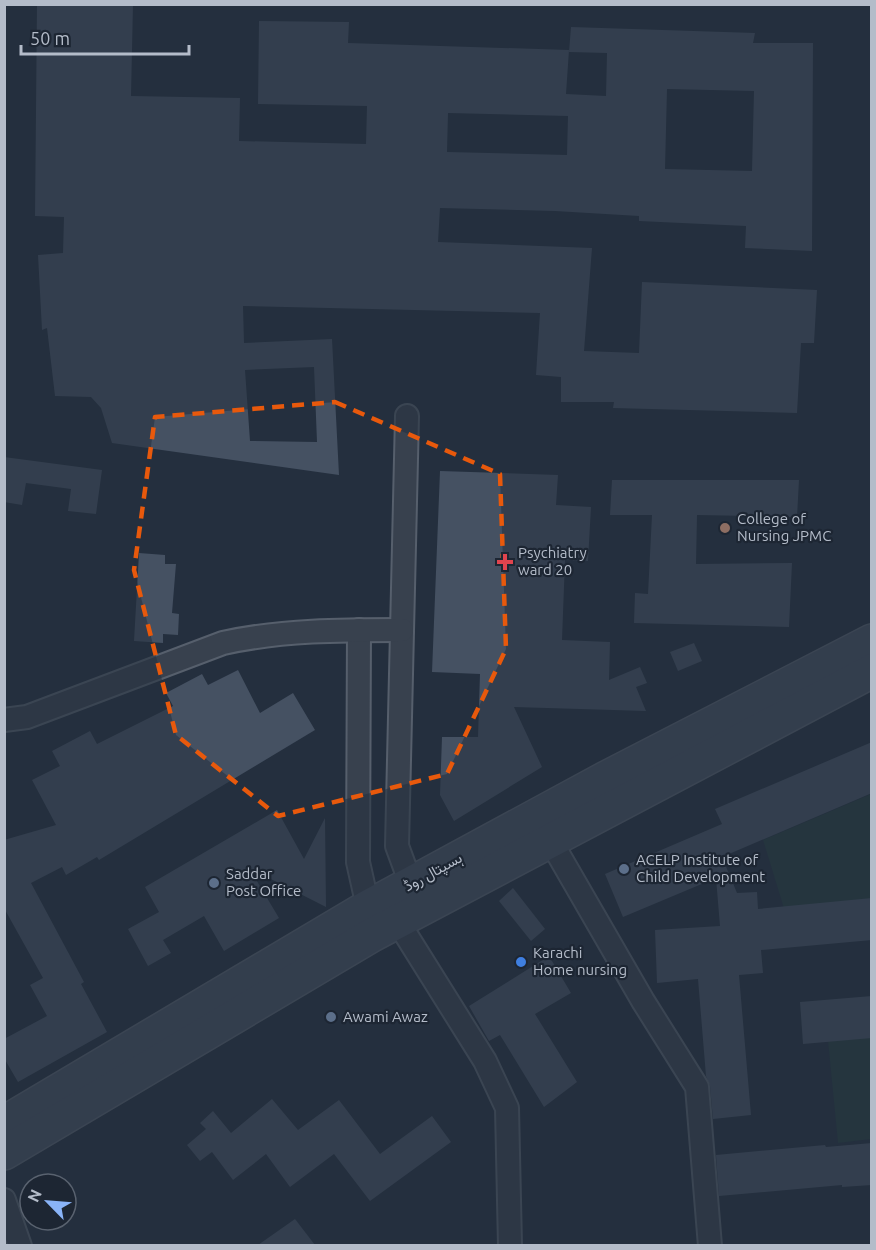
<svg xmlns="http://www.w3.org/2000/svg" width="876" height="1250" font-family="Ubuntu,Vazirmatn,sans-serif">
<rect width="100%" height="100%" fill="#242f3e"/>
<g fill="#263c3f">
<path d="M 871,794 L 871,905 L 786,915 L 763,840 Z"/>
<path d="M 871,1036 L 871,1139 L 838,1143 L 828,1041 Z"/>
</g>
<g fill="#455162" fill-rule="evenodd">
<path d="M 37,4 L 133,4 L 131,96 L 240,98 L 239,141 L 366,144 L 367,106 L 258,104 L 259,21 L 349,22 L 348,43 L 569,50 L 566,94 L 606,96 L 607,53 L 569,52 L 571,27 L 755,33 L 753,43 L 813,43 L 812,251 L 745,248 L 746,226 L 639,221 L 639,216 L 555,211 L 440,208 L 438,242 L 592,248 L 584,351 L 639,353 L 642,282 L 817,290 L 814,343 L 801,343 L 797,413 L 613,408 L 614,402 L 561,402 L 561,377 L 536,375 L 540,313 L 243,306 L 244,343 L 332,339 L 339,475 L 112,443 L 101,408 L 91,397 L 55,396 L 47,328 L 42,330 L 38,255 L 63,253 L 64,217 L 35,216 ZM 667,89 L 754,91 L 752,171 L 665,169 ZM 448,113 L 568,116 L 567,155 L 447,152 ZM 314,367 L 317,442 L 250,441 L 245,370 Z"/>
<path d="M 4,457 L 102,470 L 96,514 L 68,511 L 71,489 L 26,483 L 22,505 L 4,502 Z"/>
<path d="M 440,471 L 558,475 L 556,505 L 591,507 L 588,561 L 565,560 L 562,640 L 610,642 L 609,680 L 640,667 L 647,683 L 636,687 L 646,711 L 514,707 L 542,767 L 454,821 L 440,795 L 442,737 L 478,737 L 480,674 L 432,672 Z"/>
<path d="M 612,480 L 799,480 L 797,517 L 697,515 L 696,564 L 792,563 L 789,627 L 634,623 L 635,593 L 648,594 L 652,515 L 610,515 Z"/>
<path d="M 139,553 L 165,555 L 165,564 L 176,564 L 172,613 L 179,614 L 178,635 L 163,634 L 163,643 L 134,641 Z"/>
<path d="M 694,643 L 702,661 L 678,671 L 670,652 Z"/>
<path d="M 238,670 L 260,713 L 293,693 L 315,730 L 99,860 L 97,857 L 66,875 L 62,867 L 31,883 L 84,982 L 81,984 L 107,1032 L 18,1082 L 4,1058 L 4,1039 L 47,1016 L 30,985 L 43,978 L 4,908 L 4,840 L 56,825 L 32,780 L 60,766 L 52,751 L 90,731 L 97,744 L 173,706 L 166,693 L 202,674 L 208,685 Z"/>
<path d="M 872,742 L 872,793 L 722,857 L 737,893 L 757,892 L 758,909 L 872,898 L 872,940 L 761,950 L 763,973 L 739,975 L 751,1115 L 713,1119 L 710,1086 L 706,1076 L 698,979 L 657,983 L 655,930 L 720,926 L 716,878 L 623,917 L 605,874 L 722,824 L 715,809 Z"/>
<path d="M 277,810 L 304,859 L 325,818 L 326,907 L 249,868 L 279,918 L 224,951 L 204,916 L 163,940 L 171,953 L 148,966 L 128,929 L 159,912 L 145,887 Z"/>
<path d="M 513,888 L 545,929 L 531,941 L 499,901 Z"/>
<path d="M 549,956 L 571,993 L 535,1014 L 577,1082 L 544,1107 L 500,1035 L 489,1041 L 469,1006 Z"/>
<path d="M 872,996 L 872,1038 L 803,1044 L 800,1002 Z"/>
<path d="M 272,1099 L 298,1130 L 339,1100 L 380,1154 L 432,1116 L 451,1142 L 370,1201 L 334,1154 L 290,1187 L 266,1154 L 233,1180 L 212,1152 L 200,1161 L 187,1145 L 206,1129 L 200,1123 L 213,1111 L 231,1133 Z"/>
<path d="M 872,1143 L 872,1185 L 842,1187 L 842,1185 L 719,1196 L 716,1155 L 825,1145 L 826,1147 Z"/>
<path d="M 295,1219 L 315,1245 L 258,1245 Z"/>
</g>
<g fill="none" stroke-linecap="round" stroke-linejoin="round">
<g stroke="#565f6c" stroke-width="26">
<g id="street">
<path d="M 407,416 L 397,846 L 411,884"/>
<path d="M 359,630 L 358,862 L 368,907"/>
<path d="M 4,720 L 27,717 L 223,643 C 281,630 343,630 402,630"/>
<path d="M 550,840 L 643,1001 L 697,1087 L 710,1246"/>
<path d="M 398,922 L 485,1061 L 507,1108 L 510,1246"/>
<path d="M 4,1200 L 20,1246"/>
</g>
</g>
<g stroke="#565f6c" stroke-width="36">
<g id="secondary">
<path d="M 4,1123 L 368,907 L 606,778 L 872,641"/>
<path d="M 4,1153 L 372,935 L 872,671"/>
</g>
</g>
<use href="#street" stroke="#38414e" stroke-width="22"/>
<use href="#secondary" stroke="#465061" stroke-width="33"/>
</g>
<path d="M0 0H876V1250H0ZM 335,402 L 500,474 L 506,649 L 447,774 L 278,816 L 176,735 L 134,570 L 155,417 Z" fill="#242f3e" fill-opacity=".55" fill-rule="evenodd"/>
<path fill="none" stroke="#e8590c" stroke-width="4.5" stroke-dasharray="12 8" stroke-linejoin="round" d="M 335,402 L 500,474 L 506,649 L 447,774 L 278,816 L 176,735 L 134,570 L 155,417 Z"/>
<circle fill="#8d6e63" stroke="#1d2633" stroke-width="2" cx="725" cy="528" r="6"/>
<path fill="#e0444e" stroke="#1d2633" stroke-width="2" d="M502 553h6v6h6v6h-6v6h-6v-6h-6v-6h6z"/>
<g fill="#5c6f8a" stroke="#1d2633" stroke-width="2">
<circle cx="624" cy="869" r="6"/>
<circle cx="214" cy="883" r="6"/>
<circle cx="331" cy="1017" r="6"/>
</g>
<circle fill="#3f7fe0" stroke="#1d2633" stroke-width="2" cx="521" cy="962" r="6"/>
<g text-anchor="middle" stroke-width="4.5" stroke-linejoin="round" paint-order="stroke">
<g font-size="15" fill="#b4bcc9" stroke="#1d2633" text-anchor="start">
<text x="737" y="524">College of<tspan x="737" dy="17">Nursing JPMC</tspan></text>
<text x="518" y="558">Psychiatry<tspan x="518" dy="17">ward 20</tspan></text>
<text x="636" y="865">ACELP Institute of<tspan x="636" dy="17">Child Development</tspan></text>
<text x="226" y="879">Saddar<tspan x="226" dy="17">Post Office</tspan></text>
<text x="533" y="958">Karachi<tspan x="533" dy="17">Home nursing</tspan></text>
<text x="343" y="1022">Awami Awaz</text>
</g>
<g font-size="15" fill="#b4bcc9" stroke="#1d2633">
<text transform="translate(433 872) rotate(-29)" y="5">ہسپتال روڈ</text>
</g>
</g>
<rect width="876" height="1250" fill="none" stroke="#b4bcc9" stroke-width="12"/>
<g transform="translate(48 1202) rotate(295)"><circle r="28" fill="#1d2633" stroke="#59626f" stroke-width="1.5"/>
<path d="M0-4.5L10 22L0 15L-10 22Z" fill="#8ab4f8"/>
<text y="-9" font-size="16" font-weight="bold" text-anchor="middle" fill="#b4bcc9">N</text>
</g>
<path d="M21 45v9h168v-9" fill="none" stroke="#b4bcc9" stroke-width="3"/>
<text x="30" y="45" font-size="18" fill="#b4bcc9" stroke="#1d2633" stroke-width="4.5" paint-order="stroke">50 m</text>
</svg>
